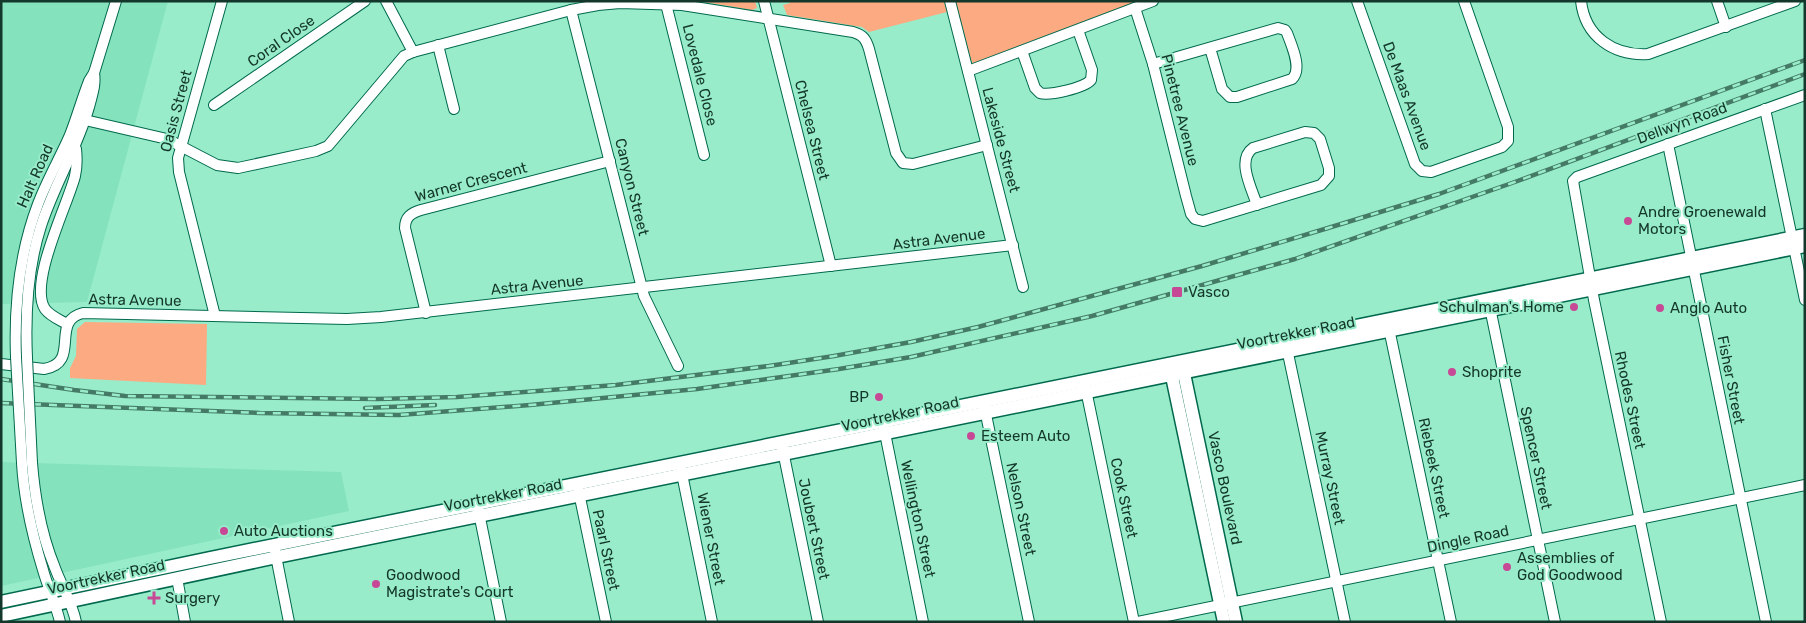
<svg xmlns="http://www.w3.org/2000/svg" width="1806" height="623" font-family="Rubik,sans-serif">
<rect width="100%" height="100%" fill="#98ecca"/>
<g fill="#84e2bd">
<path d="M 1,1 L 168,1 L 87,302 L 1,304 Z"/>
<path d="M 1,462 L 341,472 L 349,511 L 1,586 Z"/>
</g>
<g fill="#fcaa82">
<path d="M 698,1 L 755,1 L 757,8 L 752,10 Z"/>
<path d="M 790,1 L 944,1 L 947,12 L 869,32 L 862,27 L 787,15 L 783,5 L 790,3 Z"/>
<path d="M 955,1 L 1141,1 L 973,64 L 971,60 Z"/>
<path d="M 85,322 L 207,324 L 206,385 L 70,378 L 70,368 L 76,356 L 77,329 Z"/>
</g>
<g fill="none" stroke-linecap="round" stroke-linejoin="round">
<g stroke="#00694d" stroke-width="12">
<g id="minor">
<path d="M 386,1 L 413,52"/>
<path d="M 764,1 L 831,266"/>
<path d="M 950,1 L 1023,287"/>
<path d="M 1357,1 L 1415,164 L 1422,171 L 1431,172 L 1502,147 L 1508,141 L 1508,127 L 1464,1"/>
<path d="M 1581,1 C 1585,37 1614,56 1648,54 L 1795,1"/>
<path d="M 1717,1 L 1726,27"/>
<path d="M 666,4 L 704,155"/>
<path d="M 1135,8 L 1153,64 L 1186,196 L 1191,214 L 1195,219 L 1203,221 L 1321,185 L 1329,176 L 1329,168 L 1320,139 L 1314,133 L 1305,132 L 1253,148 C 1236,160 1252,189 1257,205"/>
<path d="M 571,10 L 644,296 L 678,366"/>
<path d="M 438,45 L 454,109"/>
<path d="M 1022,51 L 1035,88 L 1040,93 C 1049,96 1084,88 1091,80 L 1092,70 L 1078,30"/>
<path d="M 1153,64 L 1278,28 L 1285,30 L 1287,33 C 1291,44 1303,69 1292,79 L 1237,97 L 1230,97 L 1222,89 L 1210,48"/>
<path d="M 968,71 L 1153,1"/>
<path d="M 214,105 L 365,1"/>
<path d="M 1765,109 L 1805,300"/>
<path d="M 85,120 L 167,139 L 217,165 L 238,168 L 316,151 L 328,146 L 404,56 L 413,52 L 571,10 L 598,5 L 620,3 L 682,5 L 853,32 C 863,35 866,39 869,49 L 896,153 L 903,163 L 913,164 L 987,145"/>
<path d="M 1668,144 L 1766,622"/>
<path d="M 1489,303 L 1555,622"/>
<path d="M 426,313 L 405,228 C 405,217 411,213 421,210 L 610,161"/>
<path d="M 215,316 L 179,172 L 178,158 L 222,1"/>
<path d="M 67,324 C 60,320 50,316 45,309 C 28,283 68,204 75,176 C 77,167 77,158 76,149"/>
<path d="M 1388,324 L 1451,622"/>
<path d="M 1286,344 L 1345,622"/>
<path d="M 16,357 C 14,304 19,254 38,204 C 47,180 60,158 70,135 C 77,117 82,99 89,81 L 94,73 L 116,1"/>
<path d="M 27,358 C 25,313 27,269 41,226 C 54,185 77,149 89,107 C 92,95 96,85 94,73"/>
<path d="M 1,364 L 44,369 C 82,363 49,321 83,313 L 347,319 L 381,317 L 1013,245"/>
<path d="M 1085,385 L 1134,622"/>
<path d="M 984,405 L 1029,622"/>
<path d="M 884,428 L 923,622"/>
<path d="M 782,446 L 818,622"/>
<path d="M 22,463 C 24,500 32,534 43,570 C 48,588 56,604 60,622"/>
<path d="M 32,463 C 35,500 41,534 55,568 C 62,587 72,602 76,622"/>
<path d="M 681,469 L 712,622"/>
<path d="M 578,488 L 606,622"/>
<path d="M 478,508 L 501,622"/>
<path d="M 275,551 L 289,622"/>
<path d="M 177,578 L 185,622"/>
<path d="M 1138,622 L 1805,485"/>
<path d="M 1661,622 L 1594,300 L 1573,181 L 1577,177 L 1805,95"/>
</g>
</g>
<g stroke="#00694d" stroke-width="15">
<g id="major">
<path d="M 1182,364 L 1236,622"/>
<path d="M 1170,367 L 1224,622"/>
<path d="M 1,602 L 210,558 L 1805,235"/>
<path d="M 1,616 L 277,557 L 1805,246"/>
</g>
</g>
<use href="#minor" stroke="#fff" stroke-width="10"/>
<use href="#major" stroke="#fff" stroke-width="12"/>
<g stroke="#457b66" stroke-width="4.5">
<g id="rail">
<path d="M 1,379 L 74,390 L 125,396 L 378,399 L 457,397 L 616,385 L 769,366 L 834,356 L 911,342 L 978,327 L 1202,266 L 1328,228 L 1439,194 L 1805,60"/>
<path d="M 1,403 L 260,413 L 399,415 L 530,405 L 697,389 L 839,369 L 911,357 L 1092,316 L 1295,259 L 1512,183 L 1805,74"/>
<path d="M 365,408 L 435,405"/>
</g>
</g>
<use href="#rail" stroke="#98ecca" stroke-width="2.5" stroke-dasharray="8" stroke-linecap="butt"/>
<g stroke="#00694d" stroke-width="12" stroke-linecap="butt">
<g id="minor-bridge">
<path d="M 16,357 L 22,463"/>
<path d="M 27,358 L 32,463"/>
</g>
</g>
<use href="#minor-bridge" stroke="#fff" stroke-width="10"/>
</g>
<g fill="#c74895" stroke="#98ecca" stroke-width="2">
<circle cx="1628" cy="221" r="5"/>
<rect x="1171" y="286" width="12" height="12" rx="2.5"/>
<circle cx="1574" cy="307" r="5"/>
<circle cx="1660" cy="308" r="5"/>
<circle cx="1452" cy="372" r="5"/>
<circle cx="879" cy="397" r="5"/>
<circle cx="971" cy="436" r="5"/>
<circle cx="224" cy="531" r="5"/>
<circle cx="1507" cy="567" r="5"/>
<circle cx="376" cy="584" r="5"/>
<path d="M151.5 590.5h5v5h5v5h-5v5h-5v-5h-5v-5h5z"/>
</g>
<g text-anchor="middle" stroke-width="4" stroke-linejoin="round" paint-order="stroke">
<g font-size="15" fill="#13372a" stroke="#98ecca">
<text transform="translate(281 41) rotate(-35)" y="5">Coral Close</text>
<text transform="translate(700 75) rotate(76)" y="5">Lovedale Close</text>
<text transform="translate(1407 96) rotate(70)" y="5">De Maas Avenue</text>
<text transform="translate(1180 110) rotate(76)" y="5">Pinetree Avenue</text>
<text transform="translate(176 111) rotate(-75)" y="5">Oasis Street</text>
<text transform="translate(1682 123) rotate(-20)" y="5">Dellwyn Road</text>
<text transform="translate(812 130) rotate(76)" y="5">Chelsea Street</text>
<text transform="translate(1001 140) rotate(75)" y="5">Lakeside Street</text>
<text transform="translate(35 176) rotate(-66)" y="5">Halt Road</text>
<text transform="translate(471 182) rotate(-15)" y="5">Warner Crescent</text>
<text transform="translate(632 187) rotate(76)" y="5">Canyon Street</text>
<text transform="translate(939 239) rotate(-7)" y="5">Astra Avenue</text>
<text transform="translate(537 285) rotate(-6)" y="5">Astra Avenue</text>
<text transform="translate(135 300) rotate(1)" y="5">Astra Avenue</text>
<text transform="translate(1296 333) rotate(-11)" y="5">Voortrekker Road</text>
<text transform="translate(1731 380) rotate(79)" y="5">Fisher Street</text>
<text transform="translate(1630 400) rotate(78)" y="5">Rhodes Street</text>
<text transform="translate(900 414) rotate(-12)" y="5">Voortrekker Road</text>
<text transform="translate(1536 458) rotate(78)" y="5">Spencer Street</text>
<text transform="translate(1434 468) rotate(78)" y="5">Riebeek Street</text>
<text transform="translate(1330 478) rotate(78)" y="5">Murray Street</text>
<text transform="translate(1225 488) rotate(78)" y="5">Vasco Boulevard</text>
<text transform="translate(503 495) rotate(-11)" y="5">Voortrekker Road</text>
<text transform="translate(1124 498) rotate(78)" y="5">Cook Street</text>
<text transform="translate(1021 509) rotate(78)" y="5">Nelson Street</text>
<text transform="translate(918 519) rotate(78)" y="5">Wellington Street</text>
<text transform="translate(814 529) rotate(78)" y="5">Joubert Street</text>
<text transform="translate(711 539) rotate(79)" y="5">Wiener Street</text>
<text transform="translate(1468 539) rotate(-12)" y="5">Dingle Road</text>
<text transform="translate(606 550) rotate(78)" y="5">Paarl Street</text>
<text transform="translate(106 577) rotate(-12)" y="5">Voortrekker Road</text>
</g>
<g font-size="15" fill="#13372a" stroke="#98ecca" text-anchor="start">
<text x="1638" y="217">Andre Groenewald<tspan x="1638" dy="17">Motors</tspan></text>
<text x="1188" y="297">Vasco</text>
<text x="1564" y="312" text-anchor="end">Schulman's Home</text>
<text x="1670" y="313">Anglo Auto</text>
<text x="1462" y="377">Shoprite</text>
<text x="869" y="402" text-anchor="end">BP</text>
<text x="981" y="441">Esteem Auto</text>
<text x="234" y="536">Auto Auctions</text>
<text x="1517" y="563">Assemblies of<tspan x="1517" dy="17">God Goodwood</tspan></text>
<text x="386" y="580">Goodwood<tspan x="386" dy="17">Magistrate's Court</tspan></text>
<text x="165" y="603">Surgery</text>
</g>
</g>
<rect width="1806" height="623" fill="none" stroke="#13372a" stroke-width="5"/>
</svg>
